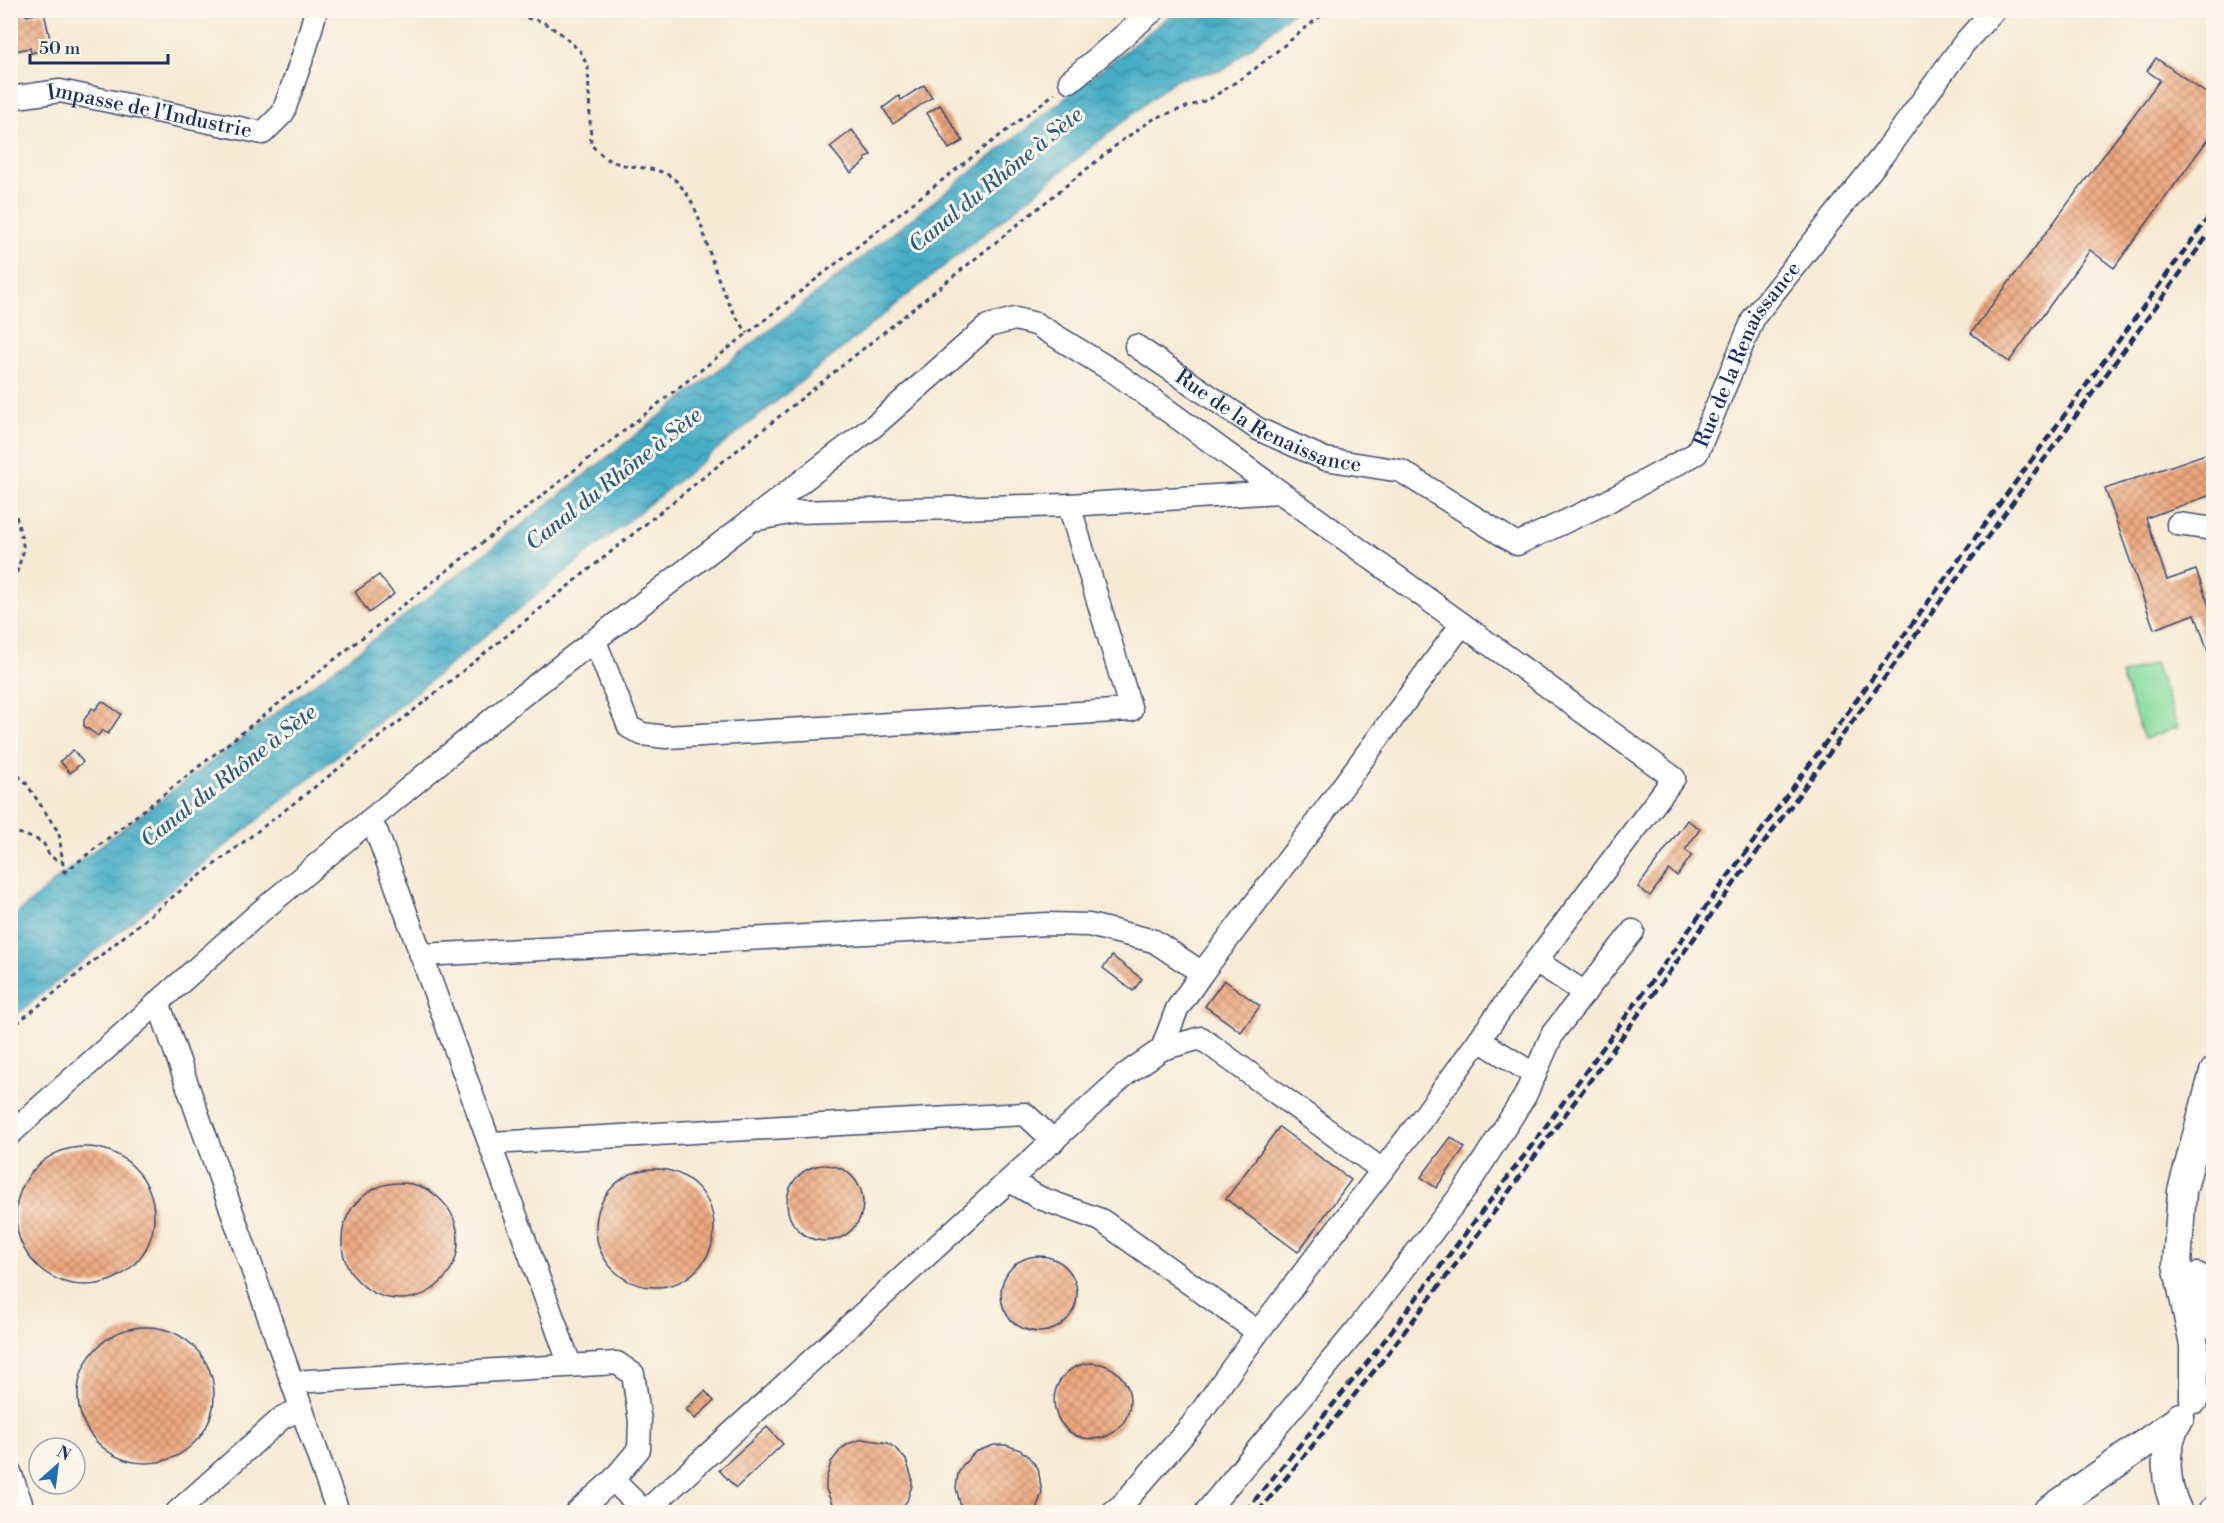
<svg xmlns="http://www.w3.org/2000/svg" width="2224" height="1523" font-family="'Libre Bodoni',serif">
<defs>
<pattern id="water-waves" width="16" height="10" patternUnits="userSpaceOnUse" patternTransform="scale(1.5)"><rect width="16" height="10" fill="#46adc6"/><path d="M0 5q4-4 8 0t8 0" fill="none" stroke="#3a8da4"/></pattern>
<pattern id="building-cross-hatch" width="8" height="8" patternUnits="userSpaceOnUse" patternTransform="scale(1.5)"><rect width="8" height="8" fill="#eda77d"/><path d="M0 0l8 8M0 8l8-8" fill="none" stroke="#bf886a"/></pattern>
</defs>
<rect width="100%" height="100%" fill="#fbf7ec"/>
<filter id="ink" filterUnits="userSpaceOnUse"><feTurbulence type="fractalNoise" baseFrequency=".0167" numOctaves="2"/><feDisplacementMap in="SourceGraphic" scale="12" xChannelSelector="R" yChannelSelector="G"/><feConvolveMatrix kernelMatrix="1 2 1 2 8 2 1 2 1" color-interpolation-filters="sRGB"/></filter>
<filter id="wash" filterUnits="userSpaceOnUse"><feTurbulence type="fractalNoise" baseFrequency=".008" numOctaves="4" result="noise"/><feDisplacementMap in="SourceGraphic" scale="24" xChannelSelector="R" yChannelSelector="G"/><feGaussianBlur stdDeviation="1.35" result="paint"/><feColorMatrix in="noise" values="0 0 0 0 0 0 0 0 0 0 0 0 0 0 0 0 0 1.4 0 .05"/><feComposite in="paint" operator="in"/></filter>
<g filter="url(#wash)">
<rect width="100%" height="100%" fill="#f7ead5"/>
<path fill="#83db9f" stroke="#4f857e" stroke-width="1.5" d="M 2155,663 L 2178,727 L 2144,739 L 2121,675 Z"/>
<path fill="url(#water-waves)" stroke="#306e92" stroke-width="1.5" d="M 1176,11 L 1294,11 L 1224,70 L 1176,79 L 11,1019 L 11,919 L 64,873 L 428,598 Z"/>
<g id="blocks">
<g fill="url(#building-cross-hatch)">
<path d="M 10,10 L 19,10 L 27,16 L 44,12 L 52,48 L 31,53 L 30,48 L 10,52 Z"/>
<path d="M 2156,58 L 2214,99 L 2214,131 L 2114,268 L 2090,250 L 2009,362 L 1971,333 L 2160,80 L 2147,71 Z"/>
<path d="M 924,85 L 932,97 L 893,124 L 883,108 L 899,96 L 901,100 Z"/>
<path d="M 940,105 L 963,141 L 949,149 L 927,113 Z"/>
<path d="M 852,130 L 871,155 L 865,159 L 866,161 L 851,173 L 830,147 Z"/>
<path d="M 2214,451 L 2214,494 L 2146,518 L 2167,580 L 2196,570 L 2214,620 L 2214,660 L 2211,660 L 2195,614 L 2154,629 L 2105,489 Z"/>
<path d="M 379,575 L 394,594 L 369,613 L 355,592 Z"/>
<path d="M 102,701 L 121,714 L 108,734 L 102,730 L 98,736 L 84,726 L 84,720 L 92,708 L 95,710 Z"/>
<path d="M 73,750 L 83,762 L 70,773 L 60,761 Z"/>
<path d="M 1687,820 L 1700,829 L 1685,850 L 1692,855 L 1677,876 L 1669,870 L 1650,896 L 1638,887 Z"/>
<path d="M 1112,956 L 1142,979 L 1133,991 L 1103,968 Z"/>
<path d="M 1224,980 L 1260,1006 L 1241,1032 L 1205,1006 Z"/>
<path d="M 1279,1127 L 1351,1180 L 1298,1252 L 1226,1199 Z"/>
<path d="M 1451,1137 L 1465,1148 L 1436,1188 L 1421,1177 Z"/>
<circle cx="85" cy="1216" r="69"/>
<circle cx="825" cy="1203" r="38"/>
<circle cx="655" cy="1228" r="59"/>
<circle cx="400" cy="1241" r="58"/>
<circle cx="1039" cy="1294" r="38"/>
<circle cx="146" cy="1395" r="68"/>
<circle cx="1092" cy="1401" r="38"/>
<path d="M 705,1391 L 714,1401 L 695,1419 L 686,1409 Z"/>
<path d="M 767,1427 L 783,1444 L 736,1488 L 719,1470 Z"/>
<path d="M 863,1439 L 888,1443 L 895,1448 L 906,1460 L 912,1478 L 912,1485 L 907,1501 L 898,1512 L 839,1512 L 832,1504 L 826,1489 L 826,1480 L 831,1462 L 842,1448 L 850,1443 Z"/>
<path d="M 994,1445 L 1006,1445 L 1020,1450 L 1027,1455 L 1038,1468 L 1042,1493 L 1035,1512 L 965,1512 L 961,1507 L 956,1488 L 958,1474 L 962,1466 L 975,1452 Z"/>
</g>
</g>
</g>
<g filter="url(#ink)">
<use href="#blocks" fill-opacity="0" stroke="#3c4b70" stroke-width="1.5"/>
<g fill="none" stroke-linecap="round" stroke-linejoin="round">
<g stroke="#3c4b70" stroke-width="25">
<g id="minor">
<path d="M 1070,81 L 1154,10"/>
<path id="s1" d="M 10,98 L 60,91 L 263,133 L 283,113 L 306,47 L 316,10"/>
<path id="s2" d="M 1136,346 L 1258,429 L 1325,459 L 1401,471 L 1517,544 L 1603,504 L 1697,453 L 1754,317 L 1882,156 L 1965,42 L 1994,10"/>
<path d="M 758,519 L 795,512 L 1069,505 L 1280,492"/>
<path d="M 2178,524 L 2214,529"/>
<path d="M 595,641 L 629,727 L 642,734 L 666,737 L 1131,710 L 1069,505"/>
<path d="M 369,821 L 377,833 L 570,1365"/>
<path d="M 421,955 L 1048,924 L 1089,925 L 1154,941 L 1202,973 L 1177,1009 L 1162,1049"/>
<path d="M 1536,961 L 1585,993"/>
<path d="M 1202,973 L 1307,835 L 1462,624"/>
<path d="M 158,1002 L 338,1512"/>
<path d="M 1479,1040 L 1535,1075"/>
<path d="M 10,1134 L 260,912 L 369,821 L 506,708 L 874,426 L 988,326 L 1015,319 L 1036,324 L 1116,373 L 1674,778 L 1536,961 L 1424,1116 L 1258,1332 L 1191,1426 L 1122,1505 L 1113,1512"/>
<path d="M 490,1143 L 1025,1114 L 1054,1141"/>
<path d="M 1012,1179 L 1017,1185 L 1040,1198 L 1101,1220 L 1258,1332"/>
<path d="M 293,1382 L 617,1363 L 633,1374 L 640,1421 L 639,1449 L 613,1480 L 577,1512"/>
<path d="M 10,1472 L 24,1512"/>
<path d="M 613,1480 L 645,1512"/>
<path d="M 177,1512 L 283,1417 L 302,1409"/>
<path d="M 645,1512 L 1126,1074 L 1162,1049 L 1201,1038 L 1382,1170"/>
<path d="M 1206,1512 L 1356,1331 L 1466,1188 L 1525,1096 L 1553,1033 L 1633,931"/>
</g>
</g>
<g stroke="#3c4b70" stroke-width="31">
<g id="major">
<path d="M 2197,1277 L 2202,1305 L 2214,1325"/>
<path d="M 2194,1399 L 2194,1345 L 2177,1264 L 2182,1191 L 2214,1072"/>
<path d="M 2047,1512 L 2178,1420"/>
<path d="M 2178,1512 C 2163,1482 2162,1446 2180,1417"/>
<path d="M 2212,1512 L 2214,1512"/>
</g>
</g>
<g stroke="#3c4b70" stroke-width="3" stroke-dasharray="4.5 4.5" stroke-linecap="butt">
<path d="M 512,10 L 516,16 L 541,21 L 559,32 L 580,51 L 588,67 L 591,145 C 597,150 603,157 609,160 C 631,171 661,163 678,183 C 697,203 702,229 710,254 C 718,280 730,312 748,333"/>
<path d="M 10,490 L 24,549 L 10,594"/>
<path d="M 10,771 L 24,780 L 59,833 L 64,873"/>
<path d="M 10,830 L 43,842 L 50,857 L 62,861"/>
<path d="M 64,873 L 905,209 L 1055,93"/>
<path d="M 10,1029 L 175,895 L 413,711 L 1124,139 L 1155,118 L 1210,99 L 1251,72 L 1328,10"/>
<path d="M 2208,1052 L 2214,1023"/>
</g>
<use href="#minor" stroke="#fff" stroke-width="22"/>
<use href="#major" stroke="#fff" stroke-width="28"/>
<g stroke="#1b2f5e" stroke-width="4.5" stroke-dasharray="9 4.5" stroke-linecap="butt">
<path d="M 1245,1512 L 1371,1358 L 1527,1152 L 2214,210"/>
<path d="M 1258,1512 L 1379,1365 L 1456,1264 L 2214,227"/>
</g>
</g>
</g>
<g text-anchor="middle" stroke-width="6" stroke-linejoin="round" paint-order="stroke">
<g font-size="21" fill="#1b2f5e" stroke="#fbf7ec">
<text dy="7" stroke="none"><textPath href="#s1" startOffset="142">Impasse de l'Industrie</textPath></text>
<text dy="7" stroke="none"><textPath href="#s2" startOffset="748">Rue de la Renaissance</textPath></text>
<text dy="7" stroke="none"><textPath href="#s2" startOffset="154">Rue de la Renaissance</textPath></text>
</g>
<g font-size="22" font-style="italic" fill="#2a5b82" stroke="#fbf7ec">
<text transform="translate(995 179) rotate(-39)" y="8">Canal du Rhône à Sète</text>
<text transform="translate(613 478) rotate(-38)" y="8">Canal du Rhône à Sète</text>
<text transform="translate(228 775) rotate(-38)" y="8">Canal du Rhône à Sète</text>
</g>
</g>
<rect width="2224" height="1523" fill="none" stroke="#fbf7ec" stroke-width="36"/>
<g transform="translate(57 1466) rotate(28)"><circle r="28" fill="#fbf7ec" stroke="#a1a7b3" stroke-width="1.5"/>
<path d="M0-4.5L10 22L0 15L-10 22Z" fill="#1f6fb2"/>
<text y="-9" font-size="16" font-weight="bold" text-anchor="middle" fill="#1b2f5e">N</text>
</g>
<path d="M30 54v9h138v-9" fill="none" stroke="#1b2f5e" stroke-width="3"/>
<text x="39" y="54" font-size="18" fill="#1b2f5e" stroke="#fbf7ec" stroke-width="4.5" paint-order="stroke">50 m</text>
</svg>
